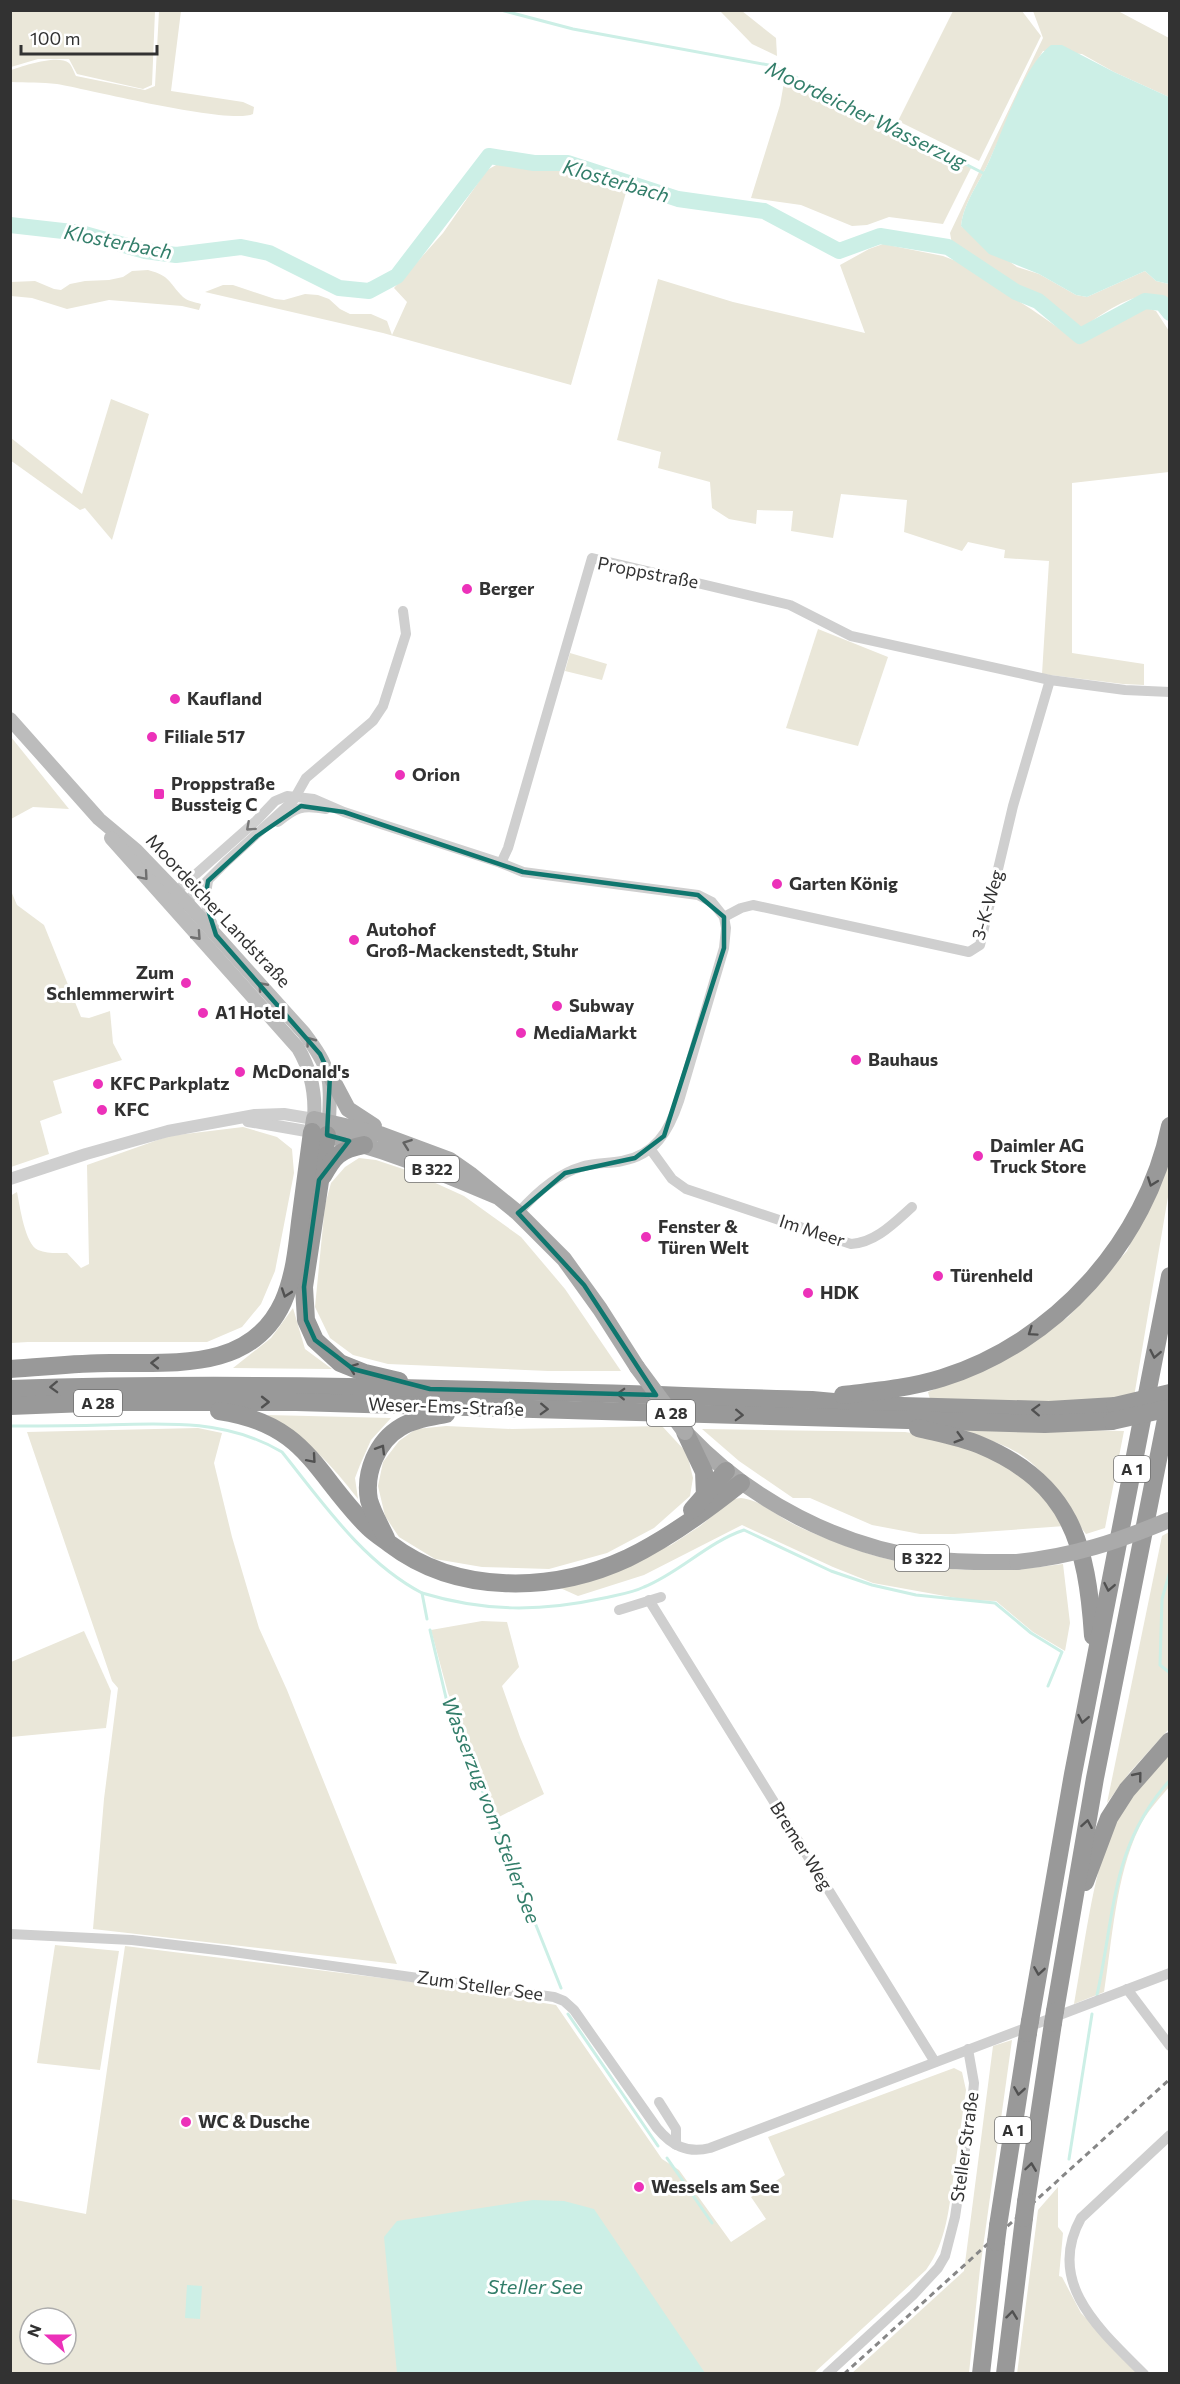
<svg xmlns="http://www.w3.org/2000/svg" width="1180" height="2384" font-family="Commissioner,sans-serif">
<rect width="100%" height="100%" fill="#fff"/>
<g fill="#eae7d9" fill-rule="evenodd">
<path d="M 11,10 L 155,11 L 152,85 L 143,89 L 77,74 L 69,59 L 38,59 L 11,67 Z"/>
<path d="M 159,11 L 181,11 L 171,91 L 243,102 L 254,107 L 253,114 C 230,125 91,90 57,84 C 42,82 26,83 11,82 L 11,70 C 23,66 58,54 69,63 C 72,66 74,72 76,76 L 145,90 L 155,86 Z"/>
<path d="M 720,11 L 742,11 L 776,38 L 777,56 L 752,44 Z"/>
<path d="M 953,11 L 1022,11 L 1041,36 L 979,161 L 898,121 Z"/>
<path d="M 1033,11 L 1118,11 L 1169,38 L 1169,97 L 1114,72 L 1082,54 L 1043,51 C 1021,85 1007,122 990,159 C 980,182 964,201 961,226 L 1017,267 L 1039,274 L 1076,295 L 1087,297 L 1145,271 L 1156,281 L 1169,284 L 1169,309 C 1167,306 1163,300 1159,298 C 1138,287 1098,317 1081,329 L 1073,327 L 1054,310 L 1028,293 L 986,270 L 952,244 L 950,233 L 1043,38 Z"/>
<path d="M 785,77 L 971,168 L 943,224 L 889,217 L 867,225 L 852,226 L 801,205 L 751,198 L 780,105 Z"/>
<path d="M 498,164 L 524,169 L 570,170 L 627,189 L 571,385 L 383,333 L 205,292 L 223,285 L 233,285 L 275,299 L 284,300 L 305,294 L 318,295 L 329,299 L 340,309 L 350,314 L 371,314 L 387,321 L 392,335 L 407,302 L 394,288 L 443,233 L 487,170 Z"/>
<path d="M 883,244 L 943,256 L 956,261 L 1031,309 L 1079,342 L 1145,307 L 1156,311 L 1169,331 L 1169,472 L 1072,483 L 1072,653 L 1144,664 L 1144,685 L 1123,684 L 1042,674 L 1049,561 L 1004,558 L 1005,550 L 968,542 L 962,551 L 904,532 L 907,500 L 841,494 L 833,538 L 791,531 L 793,511 L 757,510 L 756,524 L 729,519 L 712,508 L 710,482 L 658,468 L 661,452 L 617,440 L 658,279 L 733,302 L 865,333 L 840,265 L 869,249 Z"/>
<path d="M 148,270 C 171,276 168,282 183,297 C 187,301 195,302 201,304 L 199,310 L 182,306 L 109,300 L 67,309 L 32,298 L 11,296 L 11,282 L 35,281 L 54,289 L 61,290 L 70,284 L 85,281 L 109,280 L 123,277 L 132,271 Z"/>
<path d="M 111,399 L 149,414 L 112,540 L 85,508 L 80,510 L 10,460 L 11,438 L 82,494 Z"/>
<path d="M 818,629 L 888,657 L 858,746 L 786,728 Z"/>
<path d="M 570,653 L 607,664 L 602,680 L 565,671 Z"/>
<path d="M 10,737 L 11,737 L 69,809 L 33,807 L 11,819 Z"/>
<path d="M 11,891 L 17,905 L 44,925 L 81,1017 L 89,1018 L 110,1011 L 113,1043 L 122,1060 L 53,1081 L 62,1113 L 40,1121 L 49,1154 L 11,1167 Z"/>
<path d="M 243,1127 L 277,1137 L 292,1149 L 294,1173 L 275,1271 L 261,1304 L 242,1327 L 207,1342 L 28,1342 L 11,1343 L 10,1196 L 17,1192 C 20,1207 25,1244 38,1250 C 47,1254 58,1253 67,1253 L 81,1268 L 89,1264 L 87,1165 L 169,1136 Z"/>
<path d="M 359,1158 L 376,1160 L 409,1171 L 464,1196 L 521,1237 L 565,1289 L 621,1371 L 548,1371 L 388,1364 L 353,1355 L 330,1338 L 315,1307 L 325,1205 L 331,1183 L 345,1167 Z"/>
<path d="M 1169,1159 L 1169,1191 L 1134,1397 L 1058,1403 L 930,1399 L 928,1392 L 1002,1361 L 1068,1317 L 1127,1251 Z"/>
<path d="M 293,1308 L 305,1349 L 332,1369 L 233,1368 L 271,1338 Z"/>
<path d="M 267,1415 L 391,1418 L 371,1440 L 360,1465 L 355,1478 L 358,1499 C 332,1465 305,1436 267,1415 Z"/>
<path d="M 446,1426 L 512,1429 L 662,1426 L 687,1453 L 693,1478 L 690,1496 L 654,1528 L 607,1553 L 549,1569 L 482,1567 L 435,1559 L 399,1537 L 385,1516 L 378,1486 L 383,1462 L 399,1441 L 416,1429 Z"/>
<path d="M 936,1426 L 1124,1431 L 1105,1528 L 1086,1534 C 1068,1512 1056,1486 1035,1466 C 1009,1441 970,1434 936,1426 Z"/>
<path d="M 198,1428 L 222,1433 L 214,1463 L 232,1537 L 259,1628 L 287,1690 L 397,1964 L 93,1929 L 104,1799 L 118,1688 L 112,1681 L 27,1432 Z"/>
<path d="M 702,1429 L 905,1432 L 939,1437 L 972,1446 L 1022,1475 L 1046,1499 L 1065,1526 L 954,1534 L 920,1534 L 872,1525 L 810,1498 L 793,1498 L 739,1461 Z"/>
<path d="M 741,1498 C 759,1500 770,1511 786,1520 C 801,1529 820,1536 836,1542 C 911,1573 985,1575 1063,1564 L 1070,1623 L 1065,1651 L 1033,1632 L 996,1601 L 967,1600 L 873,1583 L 833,1567 L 742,1525 L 644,1575 L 578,1596 L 558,1587 L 610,1572 L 671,1545 L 700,1526 L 733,1499 Z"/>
<path d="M 1169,1532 L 1169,1729 L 1130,1772 L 1107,1803 L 1162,1536 Z"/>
<path d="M 482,1621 L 507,1622 L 519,1667 L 502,1686 L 520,1737 L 544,1794 L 497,1818 L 448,1693 L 431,1630 Z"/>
<path d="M 84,1631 L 111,1691 L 106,1728 L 11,1737 L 11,1662 Z"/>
<path d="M 1169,1749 L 1169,1787 C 1158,1800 1146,1813 1139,1828 C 1116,1875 1112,1941 1104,1992 L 1074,2004 C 1084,1949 1092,1879 1112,1827 C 1123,1797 1148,1773 1169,1749 Z"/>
<path d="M 55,1945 L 119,1951 L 100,2070 L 37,2063 Z"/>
<path d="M 125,1946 L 406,1981 L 556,2005 L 662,2159 L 679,2170 L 731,2242 L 766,2219 L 751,2197 L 785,2175 L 768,2137 L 954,2068 L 962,2072 L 966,2090 C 962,2118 958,2146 954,2173 C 949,2207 947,2241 926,2270 L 814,2373 L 11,2374 L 11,2199 L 86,2214 ZM 30,2318 L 66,2318 L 66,2354 L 30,2354 Z"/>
<path d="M 1012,2040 L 980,2269 L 969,2373 L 851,2374 L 964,2271 L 993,2046 Z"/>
<path d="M 1058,2187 L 1058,2227 L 1063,2233 L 1059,2276 L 1062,2277 L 1081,2313 L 1140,2373 L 1017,2374 L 1038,2210 Z"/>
</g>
<g fill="#ccefe6">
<path d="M 1051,45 L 1062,45 L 1114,72 L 1169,97 L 1169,284 L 1156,281 L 1145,271 L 1087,297 L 1076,295 L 1039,274 L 989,254 L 961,226 C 964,201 980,182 990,159 C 1004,128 1024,65 1051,45 Z"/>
<path d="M 533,2200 L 564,2201 L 594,2209 L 705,2373 L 397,2373 L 384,2237 L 397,2221 Z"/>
<path d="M 187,2285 L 202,2286 L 200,2319 L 185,2318 Z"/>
</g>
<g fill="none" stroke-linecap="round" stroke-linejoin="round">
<g stroke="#ccefe6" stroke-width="3">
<path d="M 501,10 L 573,29 L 774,66 L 983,173"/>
<path d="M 10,1426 C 41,1426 72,1426 103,1425 C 164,1423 227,1419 282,1452 C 323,1503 363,1562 422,1593 L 427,1619"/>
<path d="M 1170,1571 L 1162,1599 L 1160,1665 L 1170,1673"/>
<path d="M 422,1593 C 485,1612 540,1612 604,1598 C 617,1595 632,1593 644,1587 C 679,1573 708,1542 744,1530 L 831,1571 L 872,1585 L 916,1595 L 995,1603 L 1031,1633 L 1062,1652 L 1048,1686"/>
<path d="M 430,1630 L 447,1702 L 561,1988"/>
<path d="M 1097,1995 C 1115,1914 1111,1845 1170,1780"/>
<path d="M 568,2014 L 658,2146"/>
<path d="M 667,2158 L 712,2223"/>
<path d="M 1069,2159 L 1092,2014"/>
</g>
<path stroke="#ccefe6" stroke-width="16" d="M 10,225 L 81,233 L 145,251 L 176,255 L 241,247 L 269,253 L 339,288 L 369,291 L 397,276 L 489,156 L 534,163 L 568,163 L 678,199 L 764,211 L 839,251 L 880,236 L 948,247 L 1016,292 L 1038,301 L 1080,336 L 1145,301 L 1162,303 L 1170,313"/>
<g stroke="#cfcfcf" stroke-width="10">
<path d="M 278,822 C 296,807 302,805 326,809"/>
<path d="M 501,863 L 508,848 L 592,558 L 790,605 L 851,636 L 1050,680 L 1125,690 L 1170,692"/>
<path d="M 208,881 C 205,898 204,910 214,926"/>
<path d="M 170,897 L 256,821 L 275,801 L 287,796 L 314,799 L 344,812 L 501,863 L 523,872 L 698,895 L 712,902 L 724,917 L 741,908 L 753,905 L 969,952 L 980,945 L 1013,806 L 1050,680"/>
<path d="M 181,907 L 226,862 L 293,801 L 306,778 L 373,721 L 383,706 L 406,634 L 403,611"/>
<path d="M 651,1150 L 672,1179 L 686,1189 L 851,1244 C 875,1243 894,1223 912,1207"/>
<path d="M 518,1213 C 535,1194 556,1174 581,1167 C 595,1162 608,1164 622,1161 C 655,1155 669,1131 679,1101 L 724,948 L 726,928 L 724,917"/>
<path d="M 649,1600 L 935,2062"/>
<path d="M 619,1610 L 661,1597"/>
<path d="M 10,1934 L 132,1940 L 226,1951 L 554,1997 L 564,2001 L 574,2010 L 657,2128 C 671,2145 687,2154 710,2148 L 1170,1973"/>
<path d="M 1127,1989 L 1170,2046"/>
<path d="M 659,2102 L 676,2129 L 676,2145"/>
<path d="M 827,2374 L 913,2295 L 938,2268 L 945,2256 L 955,2217 L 973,2094 L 974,2083 L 968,2049"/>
<path d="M 1144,2374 C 1100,2330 1045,2283 1081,2218 L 1170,2135"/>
</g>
<g stroke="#cfcfcf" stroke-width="12">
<path d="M 248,1121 L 312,1132"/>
<path d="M 10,1179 L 86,1154 L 168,1131 L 255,1115 L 284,1114 L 314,1119"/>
</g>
<g stroke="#bcbcbc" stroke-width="14">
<path d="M 10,719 L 99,819 L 136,850 L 187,903 L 304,1033 C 331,1069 331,1076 329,1121"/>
<path d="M 111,838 L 298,1048 C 311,1070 316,1093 314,1119"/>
</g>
<g stroke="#aaa" stroke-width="16">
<path d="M 330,1075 L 348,1109 L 374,1126"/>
<path d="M 498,1197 C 437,1171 377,1146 312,1132 L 314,1119 L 380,1134 L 450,1160 L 470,1174 L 518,1213 L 564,1259 L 600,1309 L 637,1367"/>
<path d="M 689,1436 C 751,1501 840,1547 930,1559 C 959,1563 987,1562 1017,1562"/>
</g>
<g stroke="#999" stroke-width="18">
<path d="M 327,1135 L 304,1287 L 306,1320 L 315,1340 L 340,1363 L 365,1373 L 399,1381"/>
<path d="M 323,1176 C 334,1156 339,1150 364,1145"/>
<path d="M 10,1369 C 44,1367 77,1363 110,1363 C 173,1362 251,1372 283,1302 C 294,1277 297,1249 300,1222 C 304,1192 308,1162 312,1132"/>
<path d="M 10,1389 C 278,1380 545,1392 812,1400 L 866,1405 L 1049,1410 L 1115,1406"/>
<path d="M 843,1395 C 877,1391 910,1388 942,1378 C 1055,1343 1146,1242 1170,1126"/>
<path d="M 10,1406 L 112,1402 L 296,1402 L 1045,1424 L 1112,1421"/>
<path d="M 219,1411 C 307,1424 314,1473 368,1527 C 375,1534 382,1538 390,1544 C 457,1595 553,1593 628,1558 C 669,1538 706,1511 741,1483"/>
<path d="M 918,1428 C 938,1433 960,1437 980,1445 C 1071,1483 1087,1545 1093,1636"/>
<path d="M 685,1432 L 704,1472 L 705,1496"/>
<path d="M 692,1510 L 726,1471"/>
<path d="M 386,1538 C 380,1525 373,1514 369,1500 C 364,1473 377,1441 401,1427 C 414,1419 431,1417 446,1414"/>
<path d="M 1085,1882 L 1109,1818 L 1127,1790 L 1170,1741"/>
<path d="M 1055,2011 L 1095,1778 L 1170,1399"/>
<path d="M 1030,2021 L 1073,1774 L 1170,1276"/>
<path d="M 1026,2202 L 1053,2023"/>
<path d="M 998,2226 L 1028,2033"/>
<path d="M 981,2374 L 996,2242"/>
<path d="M 1005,2374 L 1024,2218"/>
</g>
<path stroke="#878787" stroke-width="3" stroke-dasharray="6 4.5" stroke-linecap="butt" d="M 844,2374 L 1170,2079"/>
<g stroke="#aaa" stroke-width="16">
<path d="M 637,1367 L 685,1432"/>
<path d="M 1017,1562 C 1074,1556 1116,1542 1169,1520"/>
</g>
<g stroke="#999" stroke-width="18">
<path d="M 1115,1406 L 1170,1393"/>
<path d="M 1112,1421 L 1170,1408"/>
<path d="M 1053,2023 L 1055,2011"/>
<path d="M 1028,2033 L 1030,2021"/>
<path d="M 1024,2218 L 1026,2202"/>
<path d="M 996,2242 L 998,2226"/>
</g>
</g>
<defs><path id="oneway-chevron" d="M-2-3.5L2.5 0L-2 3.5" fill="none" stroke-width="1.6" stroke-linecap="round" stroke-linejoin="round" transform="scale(1.5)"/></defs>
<use stroke="#797979" href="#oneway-chevron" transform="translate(250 827) rotate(138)"/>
<g stroke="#707070">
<use href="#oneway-chevron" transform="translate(144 876) rotate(49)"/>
<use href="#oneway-chevron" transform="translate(197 936) rotate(48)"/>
<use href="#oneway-chevron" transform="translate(262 986) rotate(-132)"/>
<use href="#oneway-chevron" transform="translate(310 1041) rotate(-127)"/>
</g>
<use stroke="#626262" href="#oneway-chevron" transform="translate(407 1144) rotate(-160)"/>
<g stroke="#515151">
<use href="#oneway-chevron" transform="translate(1152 1182) rotate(110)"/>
<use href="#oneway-chevron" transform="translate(286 1293) rotate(109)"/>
<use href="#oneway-chevron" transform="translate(1032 1332) rotate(145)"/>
<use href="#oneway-chevron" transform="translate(1155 1354) rotate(101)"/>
<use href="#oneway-chevron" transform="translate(155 1363) rotate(-179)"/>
<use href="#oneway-chevron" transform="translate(353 1368) rotate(-159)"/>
<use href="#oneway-chevron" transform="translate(54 1387) rotate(178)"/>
<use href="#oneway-chevron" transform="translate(621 1394) rotate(-178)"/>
<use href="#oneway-chevron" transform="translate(265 1402)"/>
<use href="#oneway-chevron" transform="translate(544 1409) rotate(2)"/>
<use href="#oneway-chevron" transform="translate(1036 1410) rotate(-178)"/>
<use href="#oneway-chevron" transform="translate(739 1415) rotate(2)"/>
<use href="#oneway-chevron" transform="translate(959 1438) rotate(16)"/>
<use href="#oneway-chevron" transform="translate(381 1449) rotate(-59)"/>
<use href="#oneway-chevron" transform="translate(312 1459) rotate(49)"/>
<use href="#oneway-chevron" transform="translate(1109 1587) rotate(101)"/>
<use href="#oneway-chevron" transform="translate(1083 1719) rotate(101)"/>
<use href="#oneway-chevron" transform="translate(1138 1776) rotate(-51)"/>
<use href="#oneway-chevron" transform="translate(1087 1824) rotate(-80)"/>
<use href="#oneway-chevron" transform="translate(1039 1971) rotate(99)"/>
<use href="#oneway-chevron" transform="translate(1019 2091) rotate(99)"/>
<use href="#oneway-chevron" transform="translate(1031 2167) rotate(-82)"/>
<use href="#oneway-chevron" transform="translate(1012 2315) rotate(-83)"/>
</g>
<path fill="none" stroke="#0f766e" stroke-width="4.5" stroke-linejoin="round" d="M 301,806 L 344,812 L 523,872 L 698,895 L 724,917 L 724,948 L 664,1136 L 635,1158 L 565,1173 L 518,1213 L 584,1285 L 656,1395 L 430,1389 L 353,1369 L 315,1340 L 306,1320 L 304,1287 L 319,1180 L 349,1141 L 327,1135 L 330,1075 L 320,1054 L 216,935 L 205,900 L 208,881 L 257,836 Z"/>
<g fill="#ec31b9" stroke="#fff" stroke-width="2">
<circle cx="467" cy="589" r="6"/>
<circle cx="175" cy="699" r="6"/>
<circle cx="152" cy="737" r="6"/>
<circle cx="400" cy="775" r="6"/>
<rect x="153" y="788" width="12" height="12" rx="3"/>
<circle cx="777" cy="884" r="6"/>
<circle cx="354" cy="940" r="6"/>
<circle cx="186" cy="983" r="6"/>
<circle cx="557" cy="1006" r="6"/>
<circle cx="203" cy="1013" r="6"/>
<circle cx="521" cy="1033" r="6"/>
<circle cx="856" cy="1060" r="6"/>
<circle cx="240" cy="1072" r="6"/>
<circle cx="98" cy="1084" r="6"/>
<circle cx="102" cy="1110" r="6"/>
<circle cx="978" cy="1156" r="6"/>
<circle cx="646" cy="1237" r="6"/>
<circle cx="938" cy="1276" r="6"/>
<circle cx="808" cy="1293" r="6"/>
<circle cx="186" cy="2122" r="6"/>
<circle cx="639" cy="2187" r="6"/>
</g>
<g text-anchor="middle" stroke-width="6" stroke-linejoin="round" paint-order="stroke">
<g fill="#fff" stroke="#707070" stroke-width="1.5">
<rect x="405" y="1156" width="54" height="26" rx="4.5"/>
<rect x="74" y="1390" width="48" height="26" rx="4.5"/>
<rect x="647" y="1400" width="48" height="26" rx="4.5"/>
<rect x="1114" y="1456" width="36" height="26" rx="4.5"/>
<rect x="895" y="1545" width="54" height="26" rx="4.5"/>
<rect x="995" y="2117" width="36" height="26" rx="4.5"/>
</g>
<g font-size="16" font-weight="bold" fill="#323232">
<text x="432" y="1175">B 322</text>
<text x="98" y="1409">A 28</text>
<text x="671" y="1419">A 28</text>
<text x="1132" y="1475">A 1</text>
<text x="922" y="1564">B 322</text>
<text x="1013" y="2136">A 1</text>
</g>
<g font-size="18" fill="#323232" stroke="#fff">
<text transform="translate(648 573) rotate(11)" y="6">Proppstraße</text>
<text transform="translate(988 905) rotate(-74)" y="6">3-K-Weg</text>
<text transform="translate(218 911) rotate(47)" y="6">Moordeicher Landstraße</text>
<text transform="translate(812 1231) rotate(18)" y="6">Im Meer</text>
<text transform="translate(446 1407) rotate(2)" y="6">Weser-Ems-Straße</text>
<text transform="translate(801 1846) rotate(58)" y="6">Bremer Weg</text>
<text transform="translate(480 1986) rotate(8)" y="6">Zum Steller See</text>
<text transform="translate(965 2147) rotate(-82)" y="6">Steller Straße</text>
</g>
<g font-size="18" font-weight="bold" fill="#323232" stroke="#fff" text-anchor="start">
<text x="479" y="595">Berger</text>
<text x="187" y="705">Kaufland</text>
<text x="164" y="743">Filiale 517</text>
<text x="412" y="781">Orion</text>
<text x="171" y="790">Proppstraße<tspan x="171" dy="21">Bussteig C</tspan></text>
<text x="789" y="890">Garten König</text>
<text x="366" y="936">Autohof<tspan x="366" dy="21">Groß-Mackenstedt, Stuhr</tspan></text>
<text x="174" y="979" text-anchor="end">Zum<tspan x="174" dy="21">Schlemmerwirt</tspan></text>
<text x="569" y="1012">Subway</text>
<text x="215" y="1019">A1 Hotel</text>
<text x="533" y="1039">MediaMarkt</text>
<text x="868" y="1066">Bauhaus</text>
<text x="252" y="1078">McDonald's</text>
<text x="110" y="1090">KFC Parkplatz</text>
<text x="114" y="1116">KFC</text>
<text x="990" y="1152">Daimler AG<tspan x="990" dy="21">Truck Store</tspan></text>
<text x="658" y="1233">Fenster &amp;<tspan x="658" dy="21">Türen Welt</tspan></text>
<text x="950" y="1282">Türenheld</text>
<text x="820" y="1299">HDK</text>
<text x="198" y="2128">WC &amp; Dusche</text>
<text x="651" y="2193">Wessels am See</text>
</g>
<g font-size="20" font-style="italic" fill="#337e6a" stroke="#fff">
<text transform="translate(866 115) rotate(26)" y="7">Moordeicher Wasserzug</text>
<text transform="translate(616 181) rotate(16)" y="7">Klosterbach</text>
<text transform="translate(118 242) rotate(11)" y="7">Klosterbach</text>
<text transform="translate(491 1810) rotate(69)" y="7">Wasserzug vom Steller See</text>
<text x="535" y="2294">Steller See</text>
</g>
</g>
<rect width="1180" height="2384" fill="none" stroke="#323232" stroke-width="24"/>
<g transform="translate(48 2336) rotate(291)"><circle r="28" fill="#ffffff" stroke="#adadad" stroke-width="1.5"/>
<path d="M0-4.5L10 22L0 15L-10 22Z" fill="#ec31b9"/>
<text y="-9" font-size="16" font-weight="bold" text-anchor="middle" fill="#323232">N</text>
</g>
<path d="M21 45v9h136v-9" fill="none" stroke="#323232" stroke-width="3"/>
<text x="30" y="45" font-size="18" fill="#323232" stroke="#ffffff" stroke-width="4.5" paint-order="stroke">100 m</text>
</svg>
